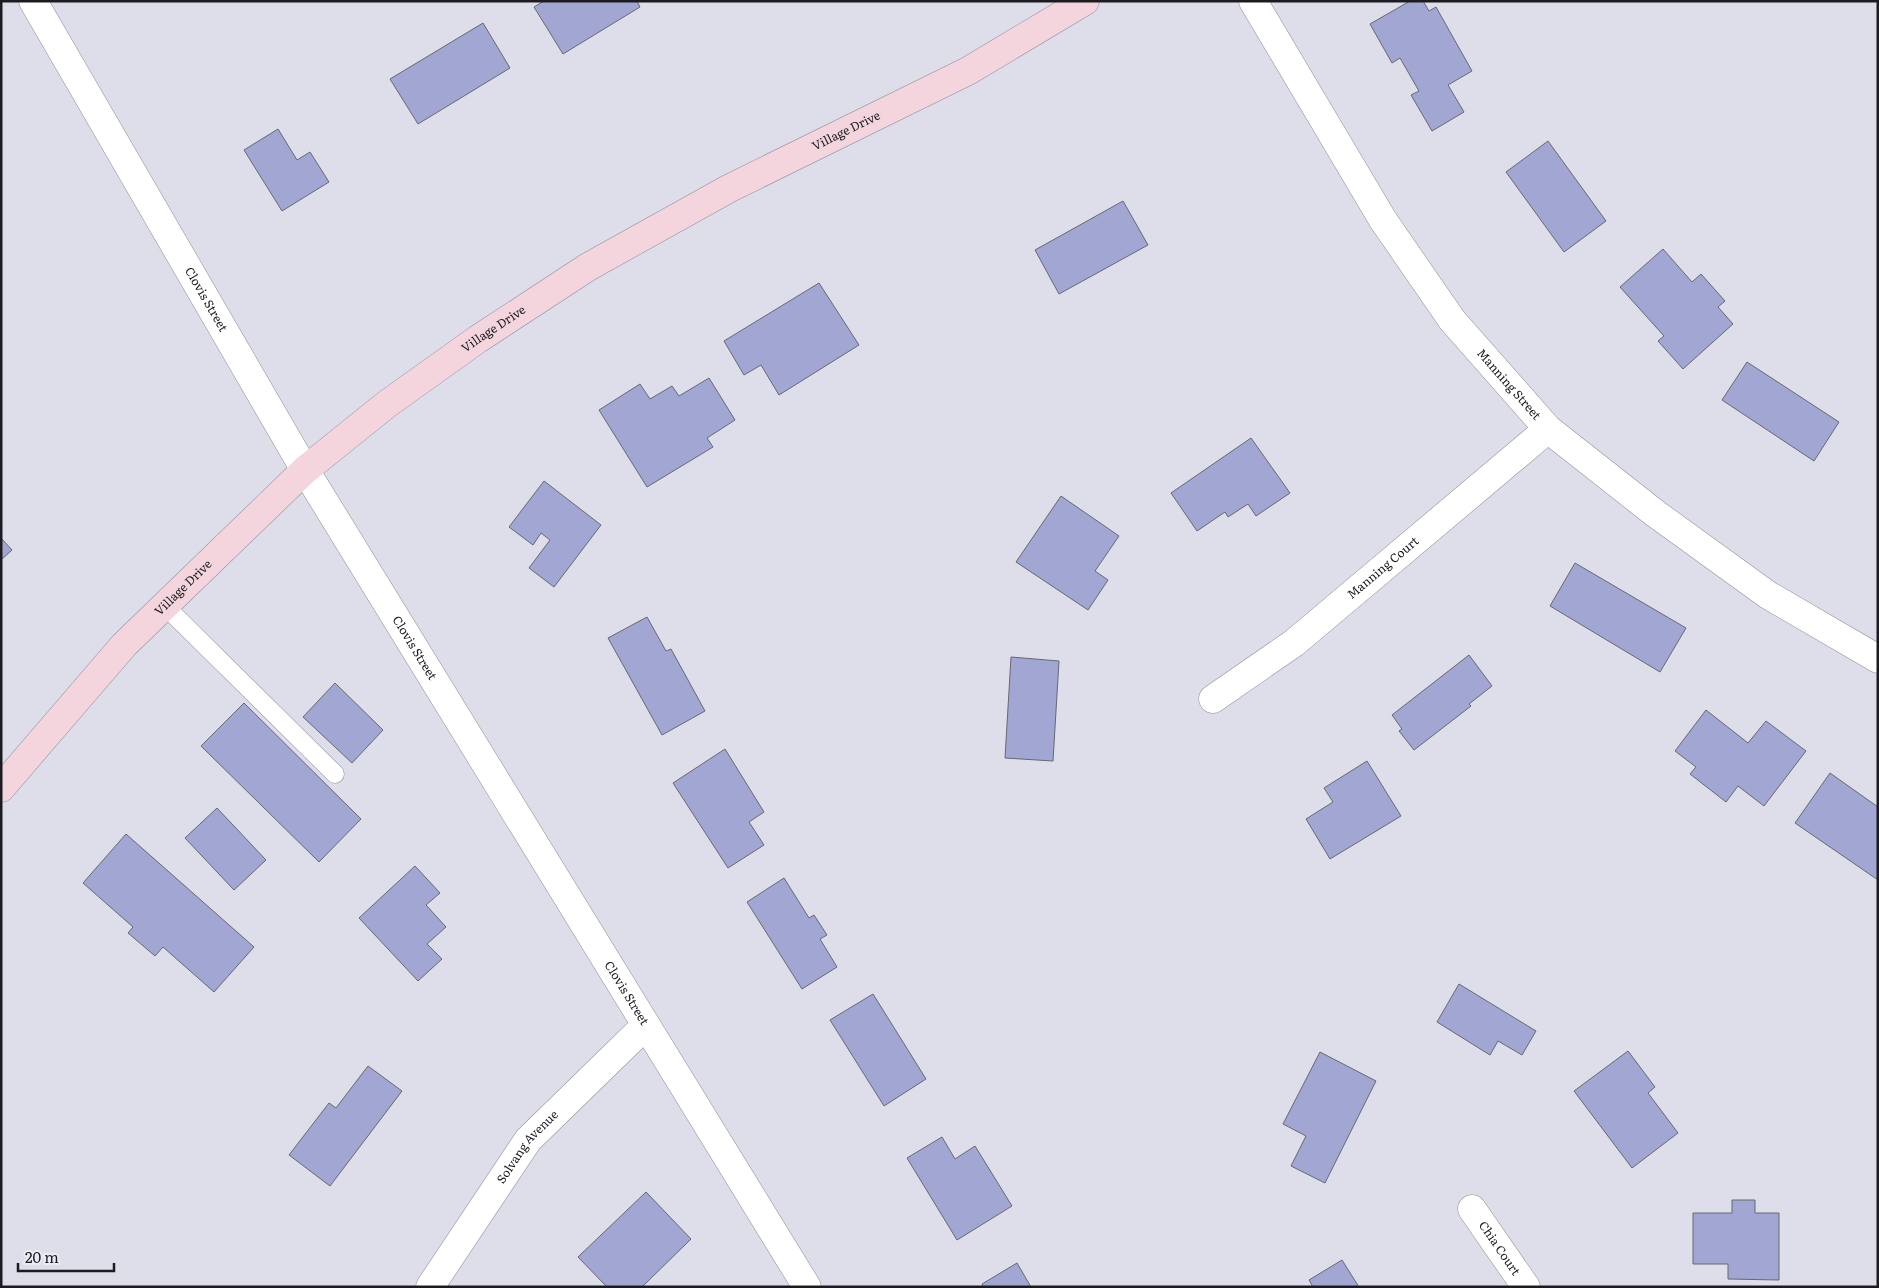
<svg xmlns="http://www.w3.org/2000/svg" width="1879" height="1288" font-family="Literata,serif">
<rect width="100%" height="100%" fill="#dddeea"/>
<g fill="#a1a6d3" stroke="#676873">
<path d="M 544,1 L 637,1 L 640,7 L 563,54 L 534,7 Z"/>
<path d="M 1410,1 L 1423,1 L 1429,11 L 1436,7 L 1472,71 L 1448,85 L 1464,112 L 1432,131 L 1411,95 L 1419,91 L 1400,58 L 1392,63 L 1370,24 Z"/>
<path d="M 483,23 L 510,68 L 418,124 L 390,79 Z"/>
<path d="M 278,129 L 297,160 L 310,152 L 329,182 L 282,211 L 244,150 Z"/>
<path d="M 1548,141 L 1606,221 L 1564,252 L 1506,172 Z"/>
<path d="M 1123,201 L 1148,245 L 1059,294 L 1035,250 Z"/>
<path d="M 1663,249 L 1692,282 L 1701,274 L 1725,301 L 1718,307 L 1733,324 L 1683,369 L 1658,341 L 1664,336 L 1620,287 Z"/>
<path d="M 819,283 L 859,345 L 779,395 L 761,365 L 744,375 L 724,341 Z"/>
<path d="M 1747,362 L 1839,422 L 1814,461 L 1722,400 Z"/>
<path d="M 709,378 L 735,420 L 707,438 L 713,447 L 647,487 L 599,410 L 640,384 L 650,399 L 672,386 L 679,396 Z"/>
<path d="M 1251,438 L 1290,493 L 1256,516 L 1248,504 L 1228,517 L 1225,512 L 1197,531 L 1171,493 Z"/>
<path d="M 544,481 L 601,525 L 554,587 L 529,568 L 550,540 L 541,533 L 533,545 L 509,527 Z"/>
<path d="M 1061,496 L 1119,536 L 1095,571 L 1108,580 L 1088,610 L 1016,562 Z"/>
<path d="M 1,538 L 12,550 L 1,560 Z"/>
<path d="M 1575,563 L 1686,628 L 1660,672 L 1550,606 Z"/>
<path d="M 647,617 L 666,651 L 671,649 L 705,711 L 662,735 L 608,638 Z"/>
<path d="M 1469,655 L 1492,686 L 1469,704 L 1471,706 L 1414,750 L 1399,731 L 1402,729 L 1392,715 Z"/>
<path d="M 1011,657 L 1059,661 L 1053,761 L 1005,758 Z"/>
<path d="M 335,683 L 383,730 L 352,763 L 303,717 Z"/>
<path d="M 244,703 L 361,819 L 319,862 L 201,746 Z"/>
<path d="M 1706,710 L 1748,743 L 1766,721 L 1806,751 L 1764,806 L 1738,786 L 1726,802 L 1690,774 L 1696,767 L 1675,751 Z"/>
<path d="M 725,749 L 764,812 L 749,822 L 764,845 L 728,868 L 673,783 Z"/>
<path d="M 1367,761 L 1401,816 L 1330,859 L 1306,819 L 1333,802 L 1324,788 Z"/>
<path d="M 1830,773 L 1878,807 L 1878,880 L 1795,823 Z"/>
<path d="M 217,808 L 266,860 L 234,890 L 185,838 Z"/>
<path d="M 126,834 L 254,947 L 214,992 L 163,947 L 155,956 L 128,933 L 133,927 L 83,883 Z"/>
<path d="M 415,866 L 440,893 L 426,905 L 446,927 L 427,944 L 442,959 L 418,981 L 359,918 Z"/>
<path d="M 784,878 L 809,918 L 814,915 L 827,935 L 820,939 L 837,967 L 802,989 L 747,902 Z"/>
<path d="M 1459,984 L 1536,1031 L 1522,1055 L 1498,1041 L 1490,1055 L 1437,1022 Z"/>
<path d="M 873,994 L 926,1079 L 884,1106 L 830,1020 Z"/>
<path d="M 1628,1051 L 1655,1087 L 1648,1093 L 1678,1133 L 1632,1168 L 1574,1091 Z"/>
<path d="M 1320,1052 L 1376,1081 L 1325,1183 L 1291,1166 L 1306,1136 L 1283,1124 Z"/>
<path d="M 368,1066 L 402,1091 L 330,1186 L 289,1155 L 329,1103 L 336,1108 Z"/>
<path d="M 942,1137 L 955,1159 L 975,1146 L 1012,1206 L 957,1240 L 907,1158 Z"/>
<path d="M 646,1192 L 691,1239 L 642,1287 L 607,1287 L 578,1257 Z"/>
<path d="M 1732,1200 L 1755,1200 L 1755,1213 L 1779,1213 L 1779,1280 L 1728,1279 L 1728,1264 L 1693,1264 L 1693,1213 L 1732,1213 Z"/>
<path d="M 1342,1260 L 1359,1287 L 1313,1287 L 1309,1280 Z"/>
<path d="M 1017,1263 L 1031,1287 L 983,1287 L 982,1284 Z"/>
</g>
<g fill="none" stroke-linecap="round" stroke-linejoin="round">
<g stroke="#8e8f9a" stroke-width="19">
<path id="service" d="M 165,606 L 335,774"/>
</g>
<g stroke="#8e8f9a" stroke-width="29">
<g id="minor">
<path id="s1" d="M 1253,1 L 1383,220 L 1452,320 L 1548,429 L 1656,514 L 1768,595 L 1878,659"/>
<path id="s2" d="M 305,470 L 807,1287"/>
<path id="s3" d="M 1213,699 L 1294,643 L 1548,429"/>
<path id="s4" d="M 1472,1209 L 1526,1287"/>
<path id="s5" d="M 430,1287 L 528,1140 L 646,1025"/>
</g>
</g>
<g stroke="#8e8f9a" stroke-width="29">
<g id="tertiary">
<path id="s6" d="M 33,1 L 305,470"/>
</g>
</g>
<g stroke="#8e8f9a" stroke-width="29">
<g id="secondary">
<path id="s7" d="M 1,788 L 124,645 L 305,470 L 387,404 L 478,339 L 588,267 L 730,188 L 968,71 L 1085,1"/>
</g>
</g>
<use href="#service" stroke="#fff" stroke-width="18"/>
<use href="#minor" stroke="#fff" stroke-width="28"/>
<use href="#tertiary" stroke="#fff" stroke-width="28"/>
<use href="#secondary" stroke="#f4d4dd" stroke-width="28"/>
</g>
<g text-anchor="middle" stroke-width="4.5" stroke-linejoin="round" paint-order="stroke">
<g font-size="12" fill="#1c1c20" stroke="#eaebf7">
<text dy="4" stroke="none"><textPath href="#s7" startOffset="1081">Village Drive</textPath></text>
<text dy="4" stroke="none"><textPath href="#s6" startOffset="345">Clovis Street</textPath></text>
<text dy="4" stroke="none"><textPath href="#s7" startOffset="676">Village Drive</textPath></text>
<text dy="4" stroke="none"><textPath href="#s1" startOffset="462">Manning Street</textPath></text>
<text dy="4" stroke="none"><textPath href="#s3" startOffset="215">Manning Court</textPath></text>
<text dy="4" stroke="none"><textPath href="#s7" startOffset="271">Village Drive</textPath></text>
<text dy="4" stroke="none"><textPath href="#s2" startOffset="209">Clovis Street</textPath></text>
<text dy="4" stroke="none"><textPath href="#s2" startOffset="614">Clovis Street</textPath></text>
<text dy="4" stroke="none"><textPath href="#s5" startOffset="171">Solvang Avenue</textPath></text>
<text dy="4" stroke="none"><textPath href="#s4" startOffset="48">Chia Court</textPath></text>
</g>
</g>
<rect width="1879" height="1288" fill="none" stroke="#1c1c20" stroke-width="5"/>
<path d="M18 1263v8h96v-8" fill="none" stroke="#1c1c20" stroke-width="2.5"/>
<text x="25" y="1263" font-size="15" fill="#1c1c20" stroke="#eaebf7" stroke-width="4" paint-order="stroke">20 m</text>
</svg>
